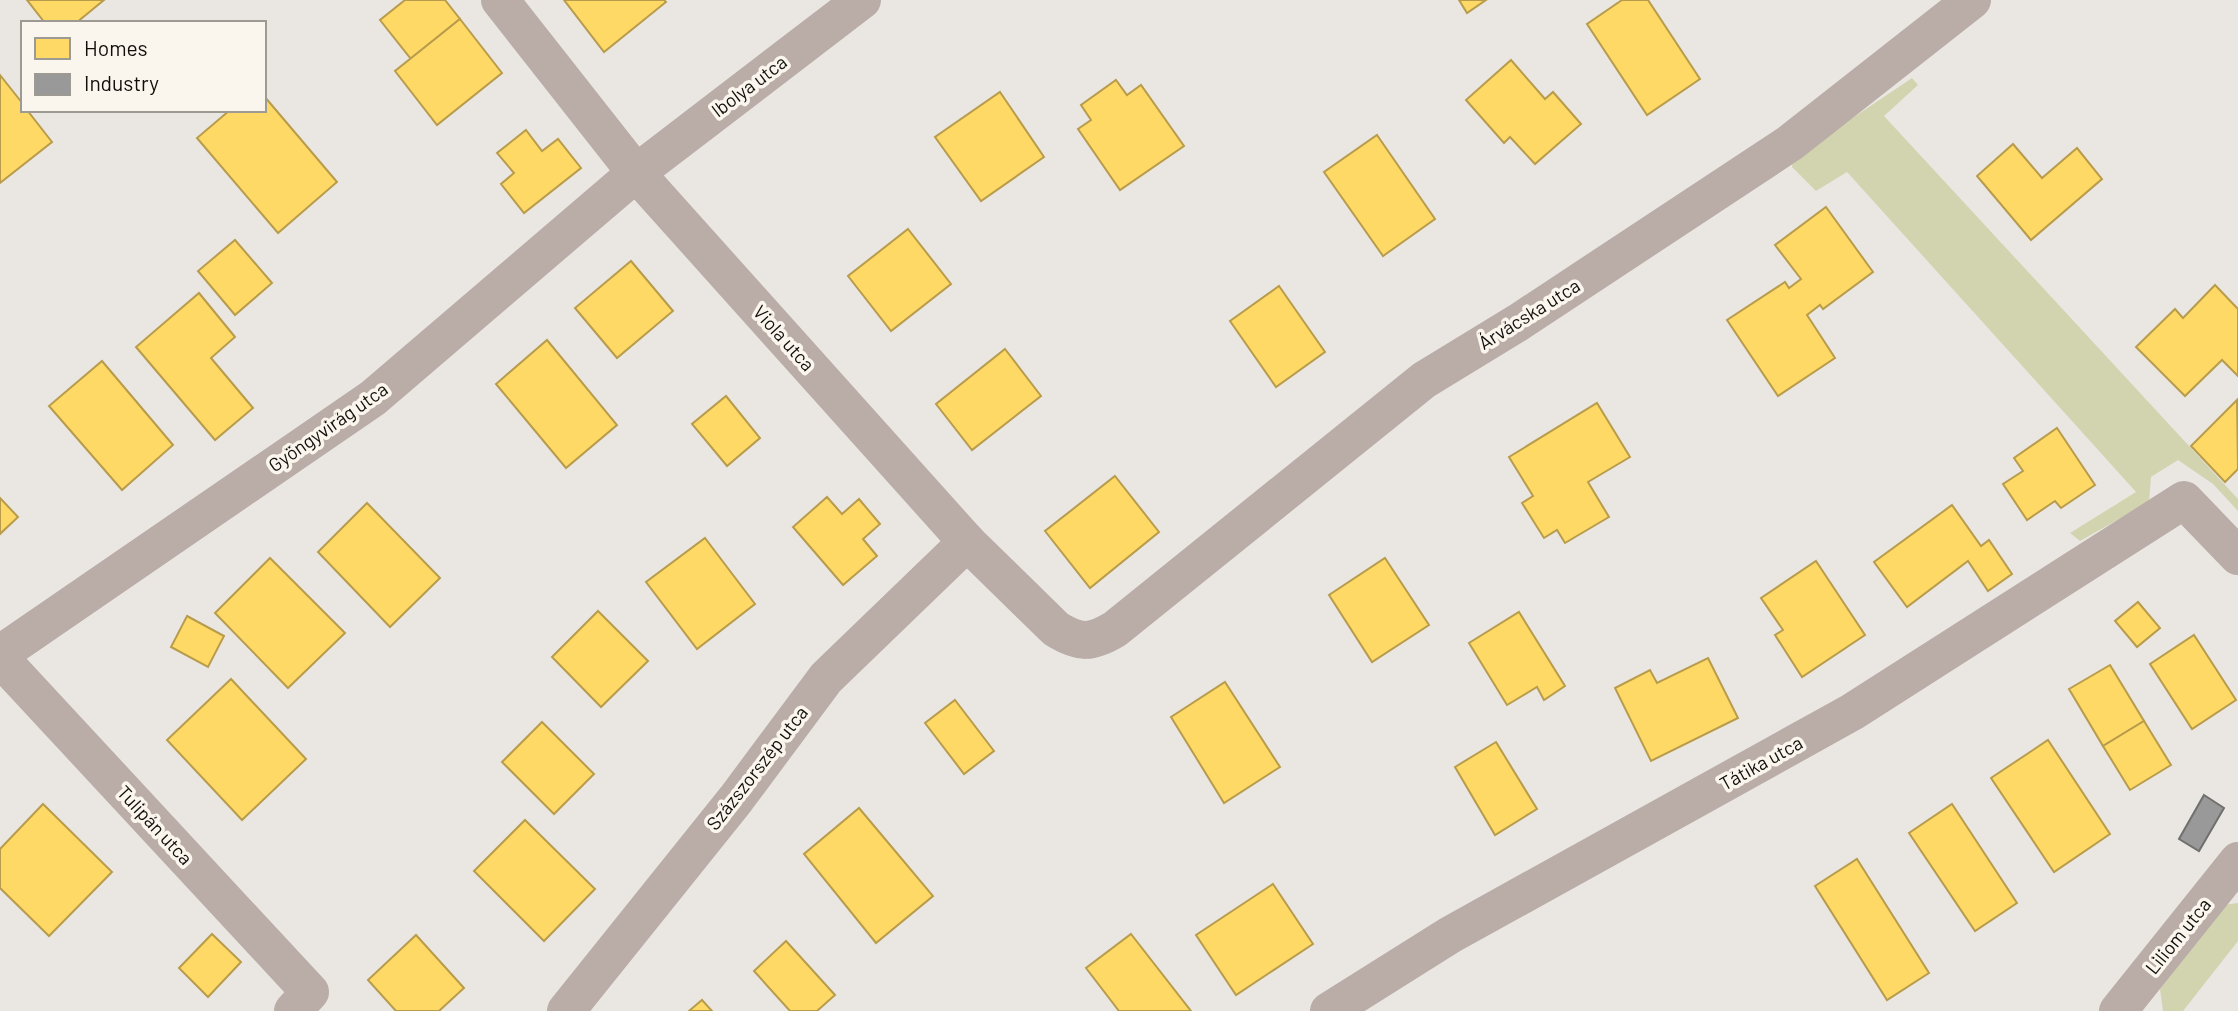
<svg xmlns="http://www.w3.org/2000/svg" width="2238" height="1011" font-family="Barlow,sans-serif">
<rect width="100%" height="100%" fill="#eae7e3"/>
<g fill="#d2d4b0">
<path d="M 1912,78 L 1918,85 L 1884,116 L 2238,499 L 2238,511 L 2213,484 L 2178,460 L 2151,477 L 2149,502 L 2080,541 L 2070,533 L 2136,492 L 1847,172 L 1816,191 L 1792,167 L 1793,158 Z"/>
<path d="M 2238,903 L 2238,941 L 2183,1011 L 2163,1011 L 2160,989 L 2223,905 Z"/>
</g>
<g fill="#ffd966" stroke="#b89c4b" stroke-width="2">
<path d="M 27,0 L 104,0 L 76,23 L 45,23 Z"/>
<path d="M 405,0 L 445,0 L 460,19 L 411,59 L 380,20 Z"/>
<path d="M 564,0 L 664,0 L 666,2 L 604,52 Z"/>
<path d="M 1459,0 L 1486,0 L 1467,13 Z"/>
<path d="M 1622,0 L 1648,0 L 1700,79 L 1647,115 L 1587,24 Z"/>
<path d="M 460,19 L 502,73 L 437,125 L 395,71 Z"/>
<path d="M 1511,60 L 1545,99 L 1553,92 L 1581,124 L 1535,164 L 1510,137 L 1504,143 L 1466,100 Z"/>
<path d="M 0,75 L 23,104 L 23,110 L 27,110 L 52,142 L 0,183 Z"/>
<path d="M 1116,80 L 1127,95 L 1141,85 L 1184,146 L 1120,190 L 1078,129 L 1091,120 L 1081,105 Z"/>
<path d="M 1000,92 L 1044,157 L 981,201 L 935,137 Z"/>
<path d="M 264,96 L 337,182 L 278,233 L 197,138 L 230,110 L 264,110 Z"/>
<path d="M 526,130 L 542,151 L 558,139 L 581,168 L 524,213 L 501,184 L 514,173 L 497,153 Z"/>
<path d="M 1377,135 L 1435,219 L 1383,256 L 1324,172 Z"/>
<path d="M 2013,144 L 2042,178 L 2077,148 L 2102,179 L 2031,240 L 1977,176 Z"/>
<path d="M 1826,207 L 1873,272 L 1823,309 L 1820,305 L 1807,315 L 1835,358 L 1778,396 L 1727,320 L 1785,282 L 1789,288 L 1801,279 L 1775,245 Z"/>
<path d="M 908,229 L 951,284 L 891,331 L 848,276 Z"/>
<path d="M 235,240 L 272,283 L 235,315 L 198,271 Z"/>
<path d="M 631,261 L 673,311 L 617,358 L 575,308 Z"/>
<path d="M 2215,285 L 2238,309 L 2238,376 L 2222,360 L 2185,396 L 2136,347 L 2175,309 L 2183,318 Z"/>
<path d="M 1279,286 L 1325,352 L 1276,387 L 1230,321 Z"/>
<path d="M 199,293 L 235,337 L 211,358 L 253,408 L 215,440 L 136,347 Z"/>
<path d="M 547,340 L 617,425 L 566,468 L 496,384 Z"/>
<path d="M 1005,349 L 1041,396 L 972,450 L 936,404 Z"/>
<path d="M 102,361 L 173,445 L 122,490 L 49,406 Z"/>
<path d="M 726,396 L 760,438 L 727,466 L 692,424 Z"/>
<path d="M 2237,400 L 2238,469 L 2225,482 L 2191,446 Z"/>
<path d="M 1597,403 L 1630,457 L 1588,482 L 1609,517 L 1565,543 L 1557,530 L 1544,538 L 1522,503 L 1533,496 L 1509,457 Z"/>
<path d="M 2057,428 L 2095,485 L 2061,508 L 2055,501 L 2027,520 L 2003,484 L 2023,471 L 2014,458 Z"/>
<path d="M 1115,476 L 1159,532 L 1090,588 L 1045,531 Z"/>
<path d="M 827,497 L 842,514 L 859,499 L 880,524 L 863,539 L 877,556 L 843,585 L 793,527 Z"/>
<path d="M 0,498 L 18,517 L 0,534 Z"/>
<path d="M 367,503 L 440,578 L 390,627 L 318,552 Z"/>
<path d="M 1952,505 L 1981,546 L 1989,540 L 2012,574 L 1988,591 L 1968,561 L 1907,607 L 1874,562 Z"/>
<path d="M 705,538 L 755,604 L 697,649 L 646,582 Z"/>
<path d="M 270,558 L 345,633 L 288,688 L 215,613 Z"/>
<path d="M 1385,558 L 1429,625 L 1372,662 L 1329,595 Z"/>
<path d="M 1816,561 L 1865,635 L 1802,677 L 1775,635 L 1783,630 L 1761,598 Z"/>
<path d="M 2138,602 L 2160,628 L 2137,647 L 2115,621 Z"/>
<path d="M 598,611 L 648,661 L 601,707 L 552,657 Z"/>
<path d="M 1519,612 L 1565,686 L 1544,700 L 1537,687 L 1507,705 L 1469,643 Z"/>
<path d="M 187,616 L 224,636 L 208,667 L 171,647 Z"/>
<path d="M 2194,635 L 2236,700 L 2192,729 L 2150,664 Z"/>
<path d="M 1708,658 L 1738,718 L 1651,761 L 1615,688 L 1650,670 L 1657,683 Z"/>
<path d="M 2110,665 L 2144,721 L 2103,746 L 2069,689 Z"/>
<path d="M 231,679 L 306,759 L 242,820 L 167,740 Z"/>
<path d="M 1225,682 L 1280,767 L 1224,803 L 1171,717 Z"/>
<path d="M 955,700 L 994,751 L 964,774 L 925,723 Z"/>
<path d="M 2144,721 L 2171,765 L 2130,790 L 2103,746 Z"/>
<path d="M 542,722 L 594,774 L 554,814 L 502,762 Z"/>
<path d="M 2048,740 L 2110,834 L 2054,872 L 1991,778 Z"/>
<path d="M 1496,742 L 1537,809 L 1495,835 L 1455,767 Z"/>
<path d="M 43,804 L 112,872 L 49,936 L 0,888 L 0,849 Z"/>
<path d="M 1952,804 L 2017,903 L 1975,931 L 1909,833 Z"/>
<path d="M 859,808 L 933,896 L 876,943 L 804,854 Z"/>
<path d="M 525,820 L 595,889 L 544,941 L 474,871 Z"/>
<path d="M 1857,859 L 1929,973 L 1887,1000 L 1815,886 Z"/>
<path d="M 1273,884 L 1313,944 L 1236,995 L 1196,935 Z"/>
<path d="M 212,934 L 241,962 L 208,997 L 179,968 Z"/>
<path d="M 1131,934 L 1191,1011 L 1119,1011 L 1086,968 Z"/>
<path d="M 416,935 L 464,988 L 439,1011 L 396,1011 L 368,980 Z"/>
<path d="M 786,941 L 835,995 L 817,1011 L 790,1011 L 754,971 Z"/>
<path d="M 702,1000 L 712,1011 L 689,1011 Z"/>
</g>
<path fill="#999" stroke="#70706f" stroke-width="2" d="M 2204,795 L 2224,808 L 2199,851 L 2179,839 Z"/>
<g fill="none" stroke-linecap="round" stroke-linejoin="round">
<g stroke="#baaca7" stroke-width="38">
<path d="M 500,0 L 636,173 L 967,542 L 1056,629 C 1080,644 1092,643 1115,629 L 1424,380 L 1519,322 L 1790,143 L 1972,0"/>
<path d="M 0,654 L 373,398 L 636,173 L 862,0"/>
<path d="M 0,658 L 310,992 L 293,1011"/>
<path d="M 566,1011 L 736,799 L 826,678 L 967,542"/>
<path d="M 1329,1011 L 1450,935 L 1852,712 L 2184,500 L 2238,556"/>
<path d="M 2118,1011 L 2238,861"/>
</g>
</g>
<g text-anchor="middle" stroke-width="7" stroke-linejoin="round" paint-order="stroke">
<g font-size="19" fill="#110f0c" stroke="#fbf6ed">
<text transform="translate(749 86) rotate(-37)" y="7">Ibolya utca</text>
<text transform="translate(1529 314) rotate(-32)" y="7">Árvácska utca</text>
<text transform="translate(784 338) rotate(48)" y="7">Viola utca</text>
<text transform="translate(328 427) rotate(-35)" y="7">Gyöngyvirág utca</text>
<text transform="translate(1761 763) rotate(-29)" y="7">Tátika utca</text>
<text transform="translate(757 768) rotate(-52)" y="7">Százszorszép utca</text>
<text transform="translate(155 825) rotate(47)" y="7">Tulipán utca</text>
<text transform="translate(2178 936) rotate(-51)" y="7">Liliom utca</text>
</g>
</g>
<rect x="21" y="21" width="245" height="91" fill="#fbf6ed" stroke="#9d9a93" stroke-width="2"/>
<rect x="35" y="38" width="35" height="21" fill="#ffd966" stroke="#9d9a93" stroke-width="2"/>
<text x="84" y="56" font-size="21" fill="#110f0c">Homes</text>
<rect x="35" y="74" width="35" height="21" fill="#999999" stroke="#9d9a93" stroke-width="2"/>
<text x="84" y="91" font-size="21" fill="#110f0c">Industry</text>
</svg>
